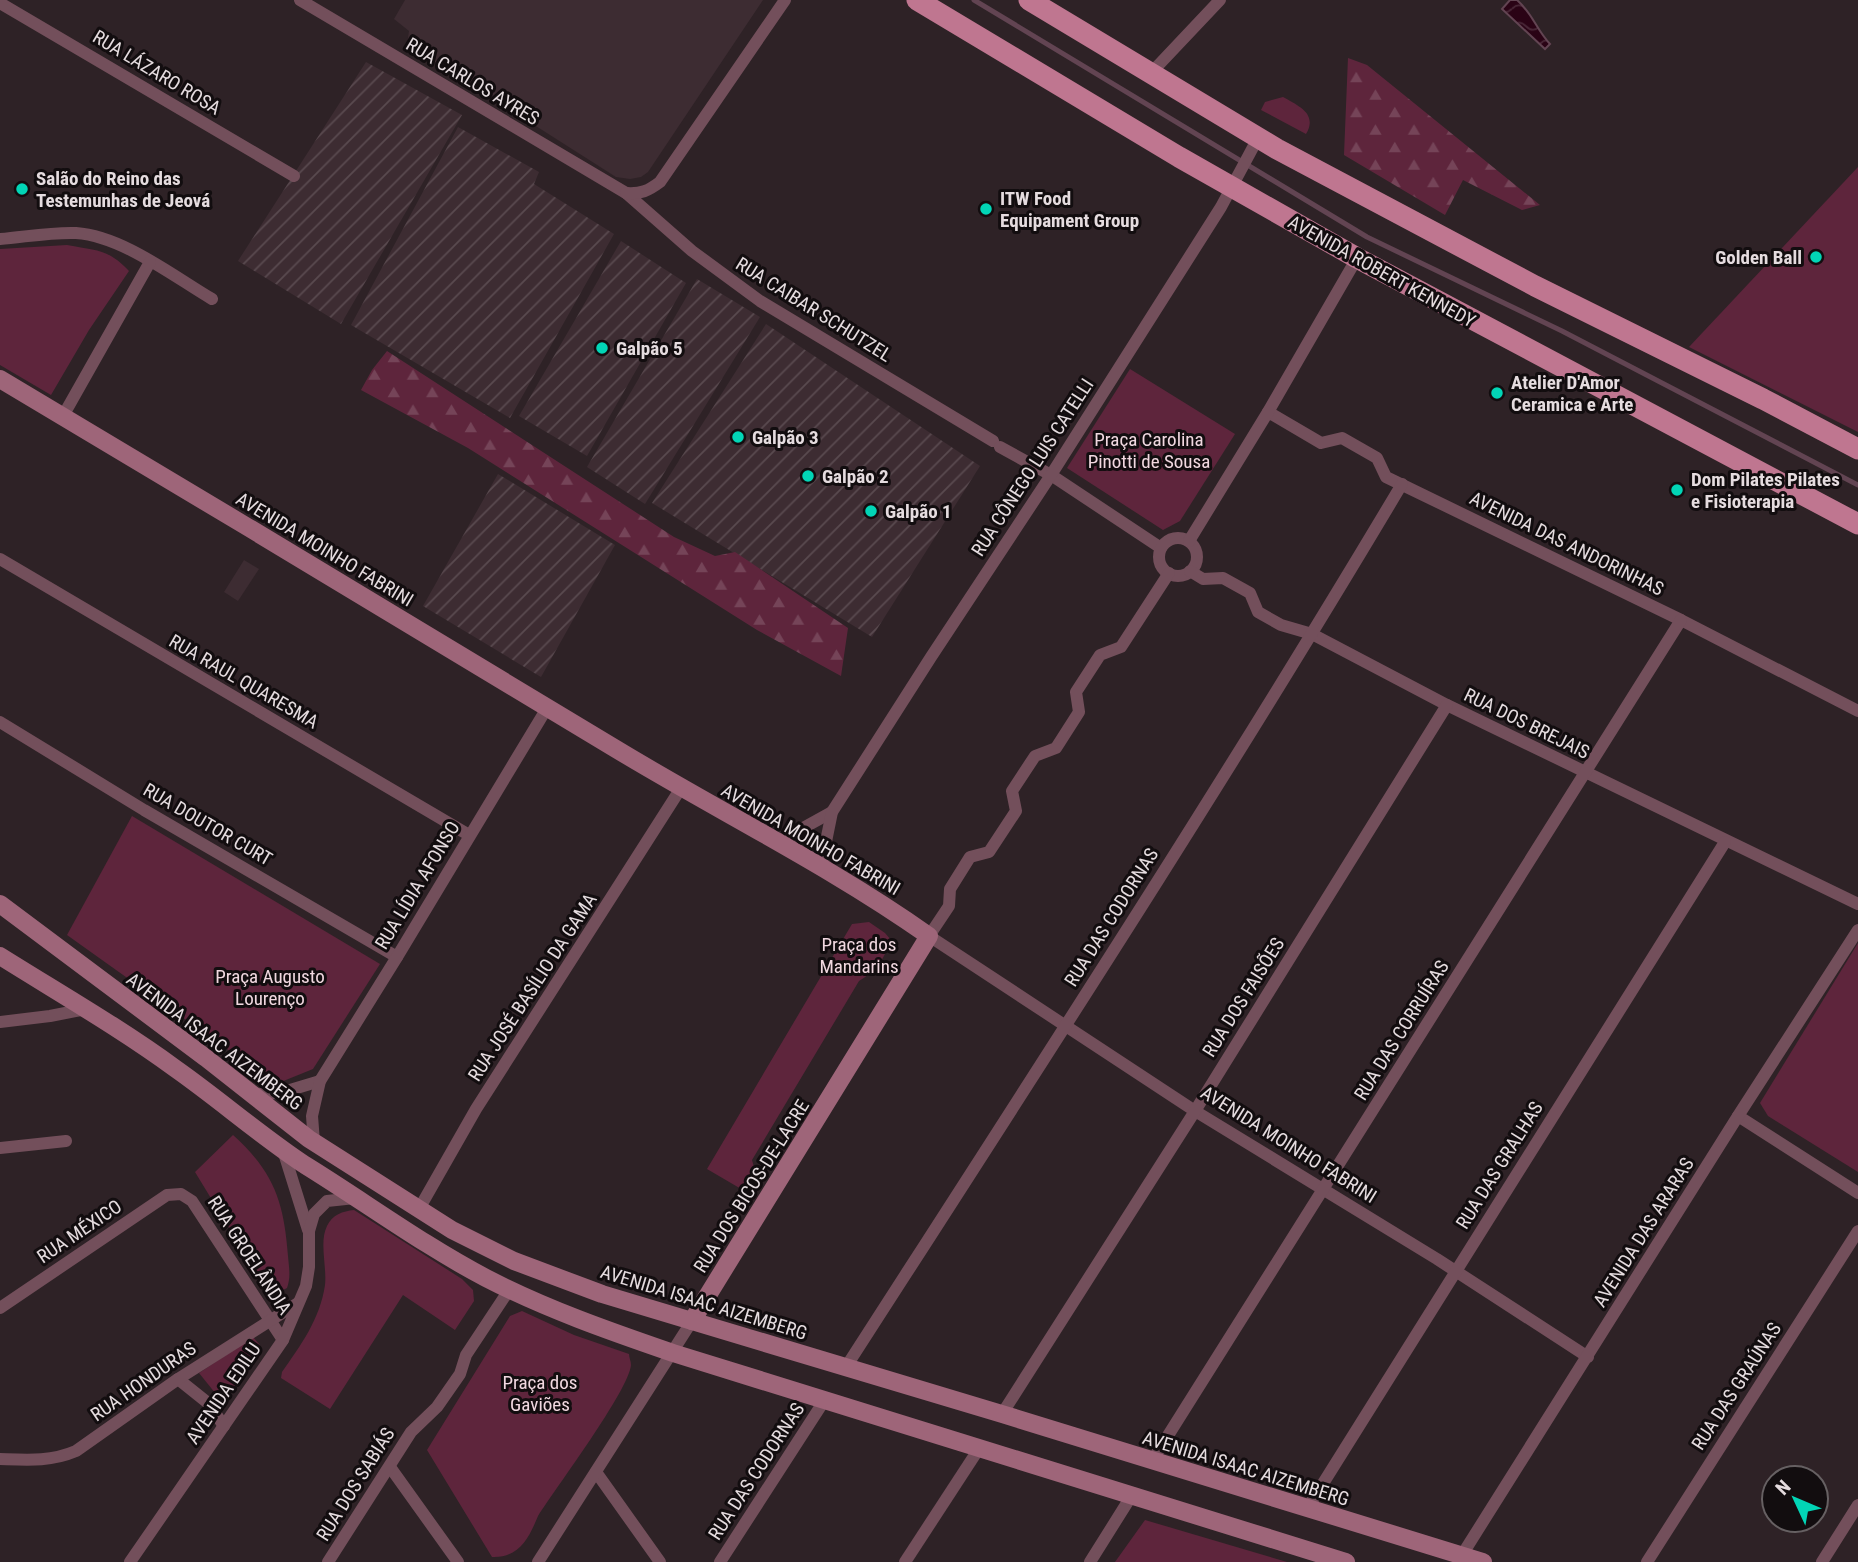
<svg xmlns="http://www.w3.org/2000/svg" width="1858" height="1562" font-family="'Roboto Condensed',sans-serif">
<defs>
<pattern id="industrial-furrows" width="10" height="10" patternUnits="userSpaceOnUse" patternTransform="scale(1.75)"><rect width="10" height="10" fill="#3d2c32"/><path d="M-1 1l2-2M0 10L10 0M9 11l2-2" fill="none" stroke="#594a4f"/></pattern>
<pattern id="forest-firs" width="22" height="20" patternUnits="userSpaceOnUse" patternTransform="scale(1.75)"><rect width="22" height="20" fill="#5e253c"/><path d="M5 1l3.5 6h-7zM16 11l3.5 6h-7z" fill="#754458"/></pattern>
<pattern id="water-waves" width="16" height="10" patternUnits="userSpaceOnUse" patternTransform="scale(1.75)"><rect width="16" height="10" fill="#2a0315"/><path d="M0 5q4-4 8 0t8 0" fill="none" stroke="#492737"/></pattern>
</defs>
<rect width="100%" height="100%" fill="#2e2226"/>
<g fill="#3d2c32">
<path d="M 405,0 L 763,0 L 648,172 L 641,177 L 630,179 L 616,177 L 407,44 L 409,31 L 394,19 Z"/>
<path d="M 244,560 L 259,569 L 238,601 L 224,592 Z"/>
</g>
<g fill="url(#industrial-furrows)">
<path d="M 366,62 L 462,115 L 341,324 L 238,261 Z"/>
<path d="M 458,127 L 539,172 L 534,184 L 614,234 L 510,418 L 351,325 Z"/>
<path d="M 621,241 L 686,283 L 587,456 L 519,416 Z"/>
<path d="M 697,279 L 760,317 L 645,504 L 587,467 Z"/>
<path d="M 766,324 L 980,466 L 872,637 L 652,503 Z"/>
<path d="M 498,474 L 615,545 L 541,677 L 423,606 Z"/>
</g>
<g fill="url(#forest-firs)">
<path d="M 1348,58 L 1367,65 L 1540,205 L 1522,210 L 1463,180 L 1445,215 L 1344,155 Z"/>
<path d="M 387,351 L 674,537 L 715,556 L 735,552 L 848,628 L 841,676 L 757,630 L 468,448 L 361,390 L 372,370 Z"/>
</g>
<g fill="#5e253c">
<path d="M 1283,97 C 1299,106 1318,114 1306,134 L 1261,110 L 1265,102 Z"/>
<path d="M 1858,167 L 1858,432 L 1689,347 Z"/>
<path d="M 67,245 C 97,251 107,248 129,271 L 89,330 L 51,395 L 0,365 L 0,249 Z"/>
<path d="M 1130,369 L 1235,434 L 1180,521 L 1163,530 L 1067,468 Z"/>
<path d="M 132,816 L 380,964 L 313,1069 L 276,1084 L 67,935 Z"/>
<path d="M 869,922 L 885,933 L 891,940 C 883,961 877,970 859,981 L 752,1160 L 758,1181 L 748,1193 L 707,1169 L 852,924 Z"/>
<path d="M 1858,943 L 1858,1172 L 1768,1116 L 1760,1103 Z"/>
<path d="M 233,1135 C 274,1172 284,1202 288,1256 C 289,1268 291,1277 287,1288 L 281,1291 L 265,1287 L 195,1172 Z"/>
<path d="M 354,1210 L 462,1279 L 473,1290 L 474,1301 L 455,1330 L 403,1295 L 330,1409 L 281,1378 L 282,1372 C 301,1345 320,1319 325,1285 C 327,1267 319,1242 327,1226 C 332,1215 343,1211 354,1210 Z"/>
<path d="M 522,1311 L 574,1335 L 629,1354 C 629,1358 631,1361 631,1365 C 629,1390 556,1488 538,1516 C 529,1538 519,1558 492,1557 L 427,1450 L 510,1316 Z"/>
<path d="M 253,1337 L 260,1345 L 258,1351 L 224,1404 L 199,1373 Z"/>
<path d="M 1145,1520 L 1287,1562 L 1115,1562 Z"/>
</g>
<path fill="url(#water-waves)" stroke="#624452" stroke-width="2" d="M 1510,0 L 1517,0 C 1533,14 1536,29 1550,44 L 1545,49 L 1502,9 Z"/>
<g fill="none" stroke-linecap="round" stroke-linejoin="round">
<path stroke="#624452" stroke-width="5" d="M 974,0 L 1367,237 L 1562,331 L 1858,485"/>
<g stroke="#734f5b" stroke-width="12">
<path d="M 300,0 L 626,193 L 692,251 L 760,301 L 993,441"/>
<path d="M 0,3 L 294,176"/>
<path d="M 1151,73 L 1220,0"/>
<path d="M 626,193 C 641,194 648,191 660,182 L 785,0"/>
<path d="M 0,239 C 25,237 51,232 76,233 C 122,236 173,276 212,299"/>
<path d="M 1268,412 L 1321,443 L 1342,438 L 1377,458 L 1386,477 L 1681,620 L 1858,711"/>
<path d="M 63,416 L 150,262"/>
<path d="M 1000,447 L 1051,475 L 1161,548"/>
<circle cx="1178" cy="557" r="19"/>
<path d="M 1189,541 L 1268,412 L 1357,258"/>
<path d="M 0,559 L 469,835"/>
<path d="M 1190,571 L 1203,579 L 1223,578 L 1250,593 L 1258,612 L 1281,625 L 1312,634 L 1447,705 L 1858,904"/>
<path d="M 1169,573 L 1121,647 L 1100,655 L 1076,692 L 1079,712 L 1056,748 L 1035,756 L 1012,791 L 1016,811 L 989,852 L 970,857 L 950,889 L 949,906 L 929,936 L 1195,1111 L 1437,1259 L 1588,1357"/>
<path d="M 0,722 L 144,810 L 397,957"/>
<path d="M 776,843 L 832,812"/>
<path d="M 821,866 L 832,812 L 931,657 L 1051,475 L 1221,207 L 1258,138"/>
<path d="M 0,1022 L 50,1016 L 86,1009"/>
<path d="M 252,1094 L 280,1093 L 320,1081"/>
<path d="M 1738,1116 L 1858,1193"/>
<path d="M 314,1142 L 312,1116 L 320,1081 L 397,957 L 547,708"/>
<path d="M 0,1148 L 66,1141"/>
<path d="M 283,1150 L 308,1230"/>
<path d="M 419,1209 L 476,1109 L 681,788"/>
<path d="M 0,1308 L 167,1195 L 181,1194 L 192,1201 L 283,1340"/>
<path d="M 846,1367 C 1034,1075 1224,783 1402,484"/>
<path d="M 178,1379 L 208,1403 L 224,1426"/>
<path d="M 1002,1414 L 1195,1111 L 1447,705"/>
<path d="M 0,1459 C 27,1460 50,1462 76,1451 L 178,1379 L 298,1303"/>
<path d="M 1152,1461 L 1681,620"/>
<path d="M 390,1467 L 458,1562"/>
<path d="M 596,1472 L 660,1562"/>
<path d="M 1307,1509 L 1725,842"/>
<path d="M 1462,1555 L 1738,1116 L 1858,930"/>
<path d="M 130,1562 L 283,1340 L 306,1286 L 309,1267 L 309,1231 L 314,1214 L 327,1201 L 355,1198"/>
<path d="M 328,1562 L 411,1432 L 437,1407 L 460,1374 L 466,1355 L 509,1290"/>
<path d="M 538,1562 L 692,1321"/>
<path d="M 720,1562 L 824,1401"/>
<path d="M 905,1562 L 980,1447"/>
<path d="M 1090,1562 L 1132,1495"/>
<path d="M 1647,1562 L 1858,1231"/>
<path d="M 1822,1562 L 1858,1505"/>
</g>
<g stroke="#9e6579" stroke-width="18">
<path d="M 0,379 C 206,501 411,626 616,749 C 720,812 830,866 929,936 L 692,1321"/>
<path d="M 0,904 L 206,1058 L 309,1139 L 452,1230 L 514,1261 L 602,1294 L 1002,1414 L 1483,1562"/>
<path d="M 0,956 C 59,993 120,1028 176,1069 C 220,1100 261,1136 305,1165 C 365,1202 423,1245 486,1278 C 546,1309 609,1331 673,1353 L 1346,1562"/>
</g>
<g stroke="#bf7690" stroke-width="21">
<path d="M 917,0 L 1179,157 L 1357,258 L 1858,524"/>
<path d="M 1029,0 L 1277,149 L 1535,286 L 1763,399 L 1858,449"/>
</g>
</g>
<g fill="#02d5b6" stroke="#120d0f" stroke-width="2.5">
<circle cx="22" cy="189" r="7"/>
<circle cx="986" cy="209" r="7"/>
<circle cx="1816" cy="257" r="7"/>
<circle cx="602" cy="348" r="7"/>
<circle cx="1497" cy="393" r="7"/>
<circle cx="738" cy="437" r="7"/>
<circle cx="808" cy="476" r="7"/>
<circle cx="1677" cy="490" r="7"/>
<circle cx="871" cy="511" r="7"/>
</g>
<g text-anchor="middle" stroke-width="6" stroke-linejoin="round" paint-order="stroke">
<g font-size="19" fill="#e5dcdf" stroke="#120d0f">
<text transform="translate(157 72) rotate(31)" y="7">RUA LÁZARO ROSA</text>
<text transform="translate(473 81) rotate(31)" y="7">RUA CARLOS AYRES</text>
<text transform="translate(1382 271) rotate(29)" y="7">AVENIDA ROBERT KENNEDY</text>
<text transform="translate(814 309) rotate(32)" y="7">RUA CAIBAR SCHUTZEL</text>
<text transform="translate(1032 467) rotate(-57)" y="7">RUA CÔNEGO LUIS CATELLI</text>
<text transform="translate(1567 543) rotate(26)" y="7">AVENIDA DAS ANDORINHAS</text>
<text transform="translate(325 549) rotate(31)" y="7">AVENIDA MOINHO FABRINI</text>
<text transform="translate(244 681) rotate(30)" y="7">RUA RAUL QUARESMA</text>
<text transform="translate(1527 723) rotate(26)" y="7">RUA DOS BREJAIS</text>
<text transform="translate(208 824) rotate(30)" y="7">RUA DOUTOR CURT</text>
<text transform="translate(811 839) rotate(30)" y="7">AVENIDA MOINHO FABRINI</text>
<text transform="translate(417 885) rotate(-59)" y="7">RUA LÍDIA AFONSO</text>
<text transform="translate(1111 917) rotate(-58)" y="7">RUA DAS CODORNAS</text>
<text transform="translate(532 987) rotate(-57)" y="7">RUA JOSÉ BASÍLIO DA GAMA</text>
<text transform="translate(1243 997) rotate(-58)" y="7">RUA DOS FAISÕES</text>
<text transform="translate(1401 1030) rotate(-58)" y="7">RUA DAS CORRUÍRAS</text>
<text transform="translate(215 1041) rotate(37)" y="7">AVENIDA ISAAC AIZEMBERG</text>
<text transform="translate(1289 1144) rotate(32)" y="7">AVENIDA MOINHO FABRINI</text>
<text transform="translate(1499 1165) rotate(-58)" y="7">RUA DAS GRALHAS</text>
<text transform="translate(751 1186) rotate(-58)" y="7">RUA DOS BICOS-DE-LACRE</text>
<text transform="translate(79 1231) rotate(-34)" y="7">RUA MÉXICO</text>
<text transform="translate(1643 1232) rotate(-58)" y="7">AVENIDA DAS ARARAS</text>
<text transform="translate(250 1255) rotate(57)" y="7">RUA GROELÂNDIA</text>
<text transform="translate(704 1302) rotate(17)" y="7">AVENIDA ISAAC AIZEMBERG</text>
<text transform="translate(143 1381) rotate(-35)" y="7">RUA HONDURAS</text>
<text transform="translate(1736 1386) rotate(-57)" y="7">RUA DAS GRAÚNAS</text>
<text transform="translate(223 1393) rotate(-56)" y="7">AVENIDA EDILU</text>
<text transform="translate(1246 1468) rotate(17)" y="7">AVENIDA ISAAC AIZEMBERG</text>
<text transform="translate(756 1471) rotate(-57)" y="7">RUA DAS CODORNAS</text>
<text transform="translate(355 1484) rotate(-58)" y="7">RUA DOS SABIÁS</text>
</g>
<g font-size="19" font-weight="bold" fill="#e5dcdf" stroke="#120d0f" text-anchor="start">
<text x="36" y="185">Salão do Reino das<tspan x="36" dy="22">Testemunhas de Jeová</tspan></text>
<text x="1000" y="205">ITW Food<tspan x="1000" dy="22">Equipament Group</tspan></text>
<text x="1802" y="264" text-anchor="end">Golden Ball</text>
<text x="616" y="355">Galpão 5</text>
<text x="1511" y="389">Atelier D'Amor<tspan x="1511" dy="22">Ceramica e Arte</tspan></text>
<text x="752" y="444">Galpão 3</text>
<text x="822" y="483">Galpão 2</text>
<text x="1691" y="486">Dom Pilates Pilates<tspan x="1691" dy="22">e Fisioterapia</tspan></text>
<text x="885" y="518">Galpão 1</text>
</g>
<g font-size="19" fill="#f1d8e0" stroke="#120d0f">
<text x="1149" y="446">Praça Carolina<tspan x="1149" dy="22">Pinotti de Sousa</tspan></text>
<text x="859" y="951">Praça dos<tspan x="859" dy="22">Mandarins</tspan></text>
<text x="270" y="983">Praça Augusto<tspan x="270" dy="22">Lourenço</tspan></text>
<text x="540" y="1389">Praça dos<tspan x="540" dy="22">Gaviões</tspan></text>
</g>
</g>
<g transform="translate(1795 1499) rotate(314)"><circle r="33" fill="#120d0f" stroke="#666062" stroke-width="2"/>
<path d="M0-5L12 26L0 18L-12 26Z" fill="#02d5b6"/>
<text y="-10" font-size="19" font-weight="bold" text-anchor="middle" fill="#e5dcdf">N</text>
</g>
</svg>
